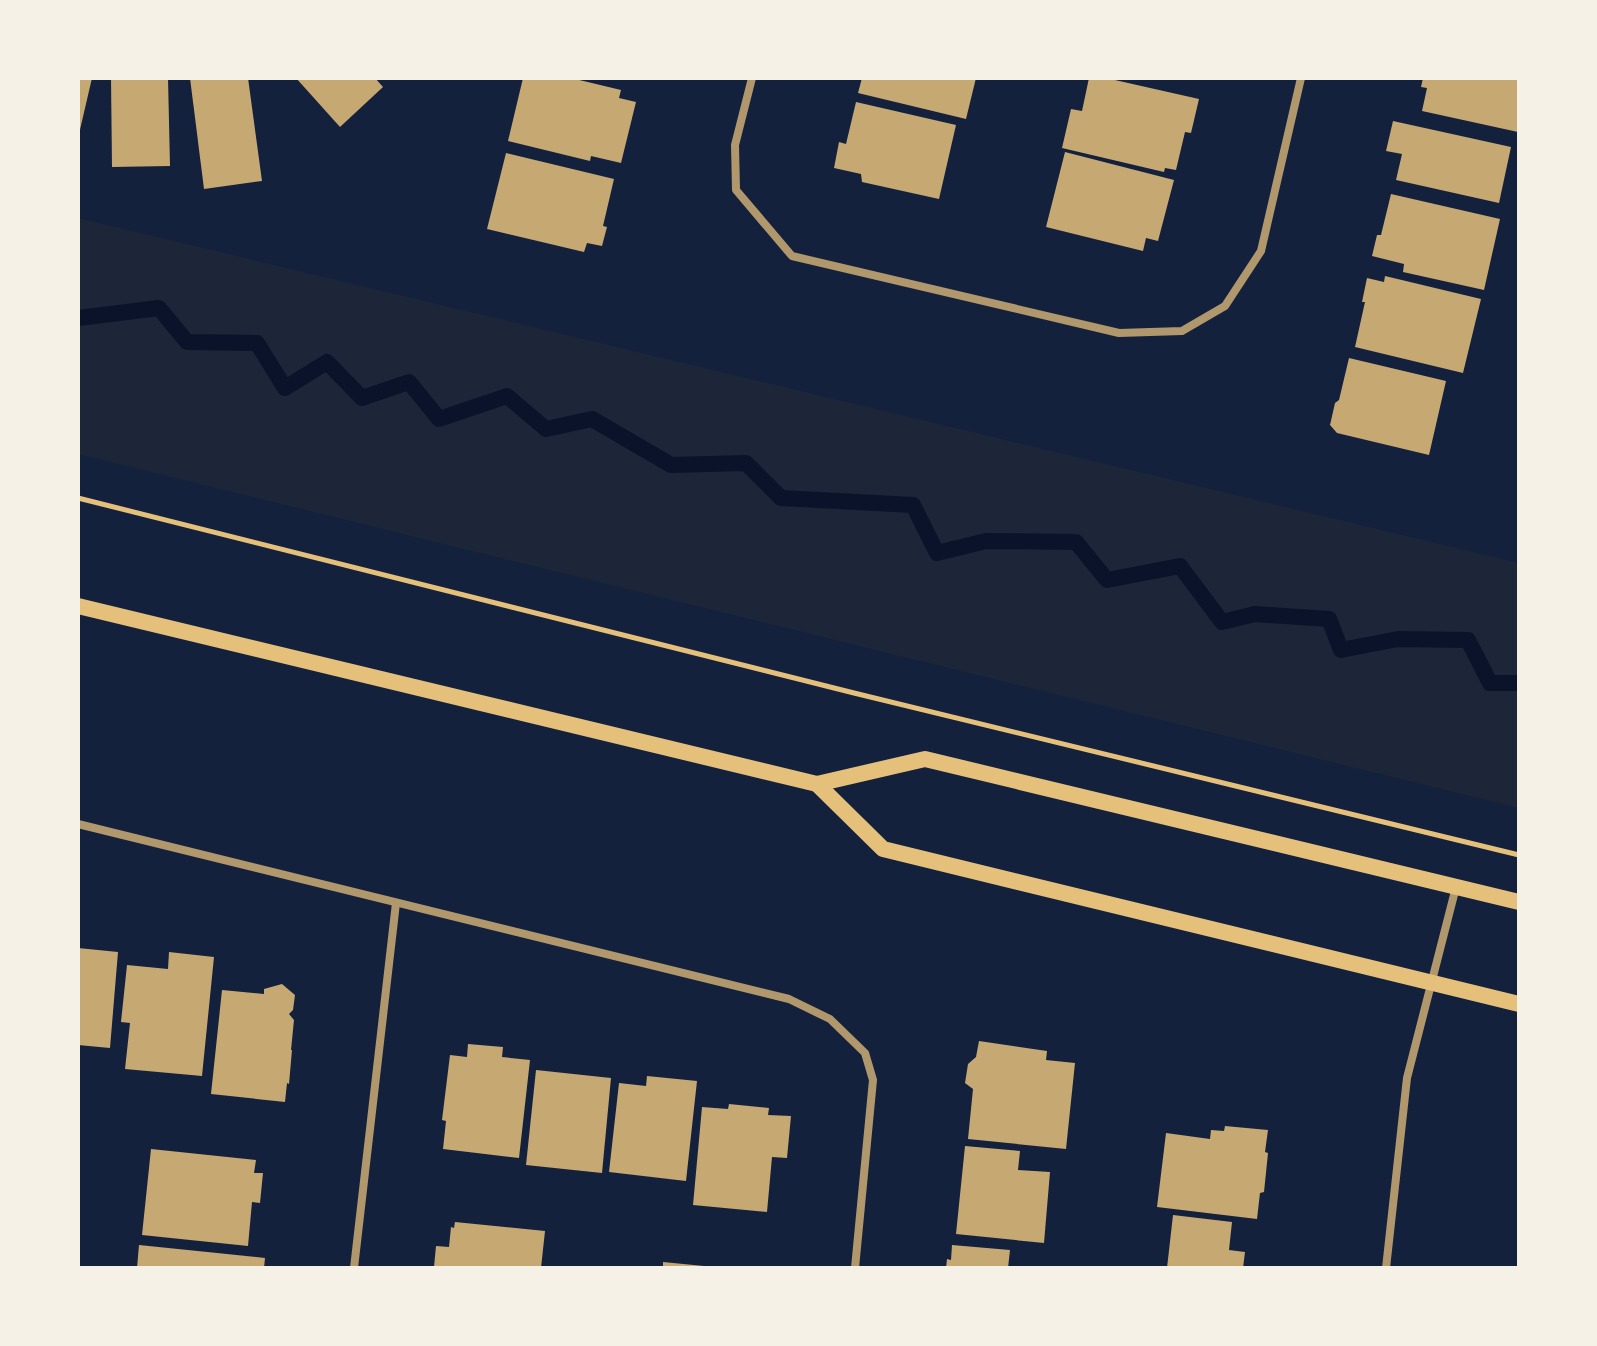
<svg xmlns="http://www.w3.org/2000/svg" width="1597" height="1346" font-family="'Sofia Sans Condensed',sans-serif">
<rect width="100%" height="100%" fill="#14213d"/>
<path fill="#1d2539" d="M 78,218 L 1519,563 L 1519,808 L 78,454 Z"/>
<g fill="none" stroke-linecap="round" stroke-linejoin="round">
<path stroke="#0b132b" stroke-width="16" d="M 78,318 L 159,308 L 187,342 L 257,343 L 285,388 L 327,362 L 362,398 L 409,382 L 439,419 L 507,396 L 546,429 L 592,419 L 671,465 L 746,463 L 781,498 L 913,505 L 937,553 L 986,541 L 1076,542 L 1107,580 L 1180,566 L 1222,622 L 1255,614 L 1329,619 L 1341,650 L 1398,639 L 1468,640 L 1490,683 L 1519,683"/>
</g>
<g fill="#c6a872">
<path d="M 78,78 L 92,78 L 79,134 L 78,134 Z"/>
<path d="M 111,78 L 168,78 L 170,166 L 112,167 Z"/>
<path d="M 190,78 L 248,78 L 262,181 L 204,189 Z"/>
<path d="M 296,78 L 375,78 L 383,87 L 340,127 Z"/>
<path d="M 523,78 L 571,78 L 621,90 L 619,98 L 636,102 L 621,163 L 591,156 L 590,161 L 508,141 Z"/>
<path d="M 862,78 L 976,78 L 966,119 L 858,93 Z"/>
<path d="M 1089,78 L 1106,78 L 1199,99 L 1191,133 L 1185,132 L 1176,170 L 1165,168 L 1164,172 L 1062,148 L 1071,109 L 1082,111 Z"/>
<path d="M 1423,78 L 1519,78 L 1518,132 L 1422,111 L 1427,88 L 1421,87 Z"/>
<path d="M 856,102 L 956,125 L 939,199 L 862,182 L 861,174 L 834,168 L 839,142 L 846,144 Z"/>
<path d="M 1393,121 L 1511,147 L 1499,203 L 1396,180 L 1402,154 L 1386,151 Z"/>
<path d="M 1065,152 L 1174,180 L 1158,241 L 1146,238 L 1143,251 L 1046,227 Z"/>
<path d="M 506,153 L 614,179 L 603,226 L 607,227 L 602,246 L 587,243 L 584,252 L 487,229 Z"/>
<path d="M 1391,194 L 1500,219 L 1484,290 L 1403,272 L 1404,264 L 1372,256 L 1377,235 L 1381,235 Z"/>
<path d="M 1385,276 L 1481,299 L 1463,373 L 1355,347 L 1365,302 L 1362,302 L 1367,278 L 1384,282 Z"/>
<path d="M 1349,358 L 1446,381 L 1429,455 L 1337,433 L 1330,425 L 1335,403 L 1339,400 Z"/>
<path d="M 78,948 L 118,952 L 110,1048 L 78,1045 Z"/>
<path d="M 169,952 L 214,957 L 202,1076 L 125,1069 L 130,1023 L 121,1022 L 127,965 L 168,969 Z"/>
<path d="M 282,984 L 295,995 L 293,1010 L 289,1014 L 294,1020 L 291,1050 L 292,1050 L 289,1084 L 287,1083 L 285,1102 L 211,1094 L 222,990 L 264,994 L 264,989 Z"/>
<path d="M 979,1041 L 1047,1051 L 1046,1060 L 1075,1063 L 1066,1149 L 968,1139 L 973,1089 L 965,1083 L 968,1064 L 976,1057 Z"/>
<path d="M 468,1044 L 503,1047 L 502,1057 L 530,1060 L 519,1158 L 443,1149 L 446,1121 L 442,1120 L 450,1055 L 467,1057 Z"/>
<path d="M 536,1070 L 611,1078 L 602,1173 L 526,1165 Z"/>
<path d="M 647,1076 L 697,1081 L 686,1181 L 609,1172 L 619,1083 L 646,1086 Z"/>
<path d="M 729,1104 L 769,1108 L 768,1115 L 791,1116 L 787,1158 L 772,1157 L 767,1212 L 693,1205 L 702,1107 L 728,1109 Z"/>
<path d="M 1225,1126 L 1268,1130 L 1265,1152 L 1268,1153 L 1264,1192 L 1260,1193 L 1257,1219 L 1157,1207 L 1166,1133 L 1210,1139 L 1211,1130 L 1224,1131 Z"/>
<path d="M 965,1146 L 1020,1151 L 1018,1170 L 1050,1172 L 1044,1243 L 956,1234 Z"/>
<path d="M 151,1149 L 256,1160 L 254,1173 L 263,1173 L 260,1203 L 252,1202 L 248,1246 L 142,1235 Z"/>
<path d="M 1173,1215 L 1232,1222 L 1229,1250 L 1245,1252 L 1243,1268 L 1167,1268 Z"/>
<path d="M 455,1222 L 545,1231 L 541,1268 L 434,1267 L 436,1246 L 449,1247 L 451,1227 L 454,1228 Z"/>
<path d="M 139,1245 L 265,1258 L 264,1268 L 137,1268 Z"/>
<path d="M 952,1245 L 1010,1250 L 1008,1268 L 946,1268 L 947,1259 L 951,1260 Z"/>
<path d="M 663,1262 L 704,1266 L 704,1268 L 663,1268 Z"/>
</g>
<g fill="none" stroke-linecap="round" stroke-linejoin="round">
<path stroke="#e5c07b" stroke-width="5" d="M 78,498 L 854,693 L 1519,855"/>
<g stroke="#b1986c" stroke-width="8">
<path d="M 752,78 L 735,145 L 736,190 L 792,256 L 1119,333 L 1182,331 L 1225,306 L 1261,251 L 1301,78"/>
<path d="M 78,824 L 789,999 L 830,1019 L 865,1053 L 873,1080 L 855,1268"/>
<path d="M 354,1268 L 396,903"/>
<path d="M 1386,1268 L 1407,1078 L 1456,887"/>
</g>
<g stroke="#e5c07b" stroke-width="16">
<path d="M 78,606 L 817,784 L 925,759 L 1519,902"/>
<path d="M 817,784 L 883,849 L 1519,1004"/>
</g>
</g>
<rect width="1597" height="1346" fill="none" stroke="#f6f1e7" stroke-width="160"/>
</svg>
